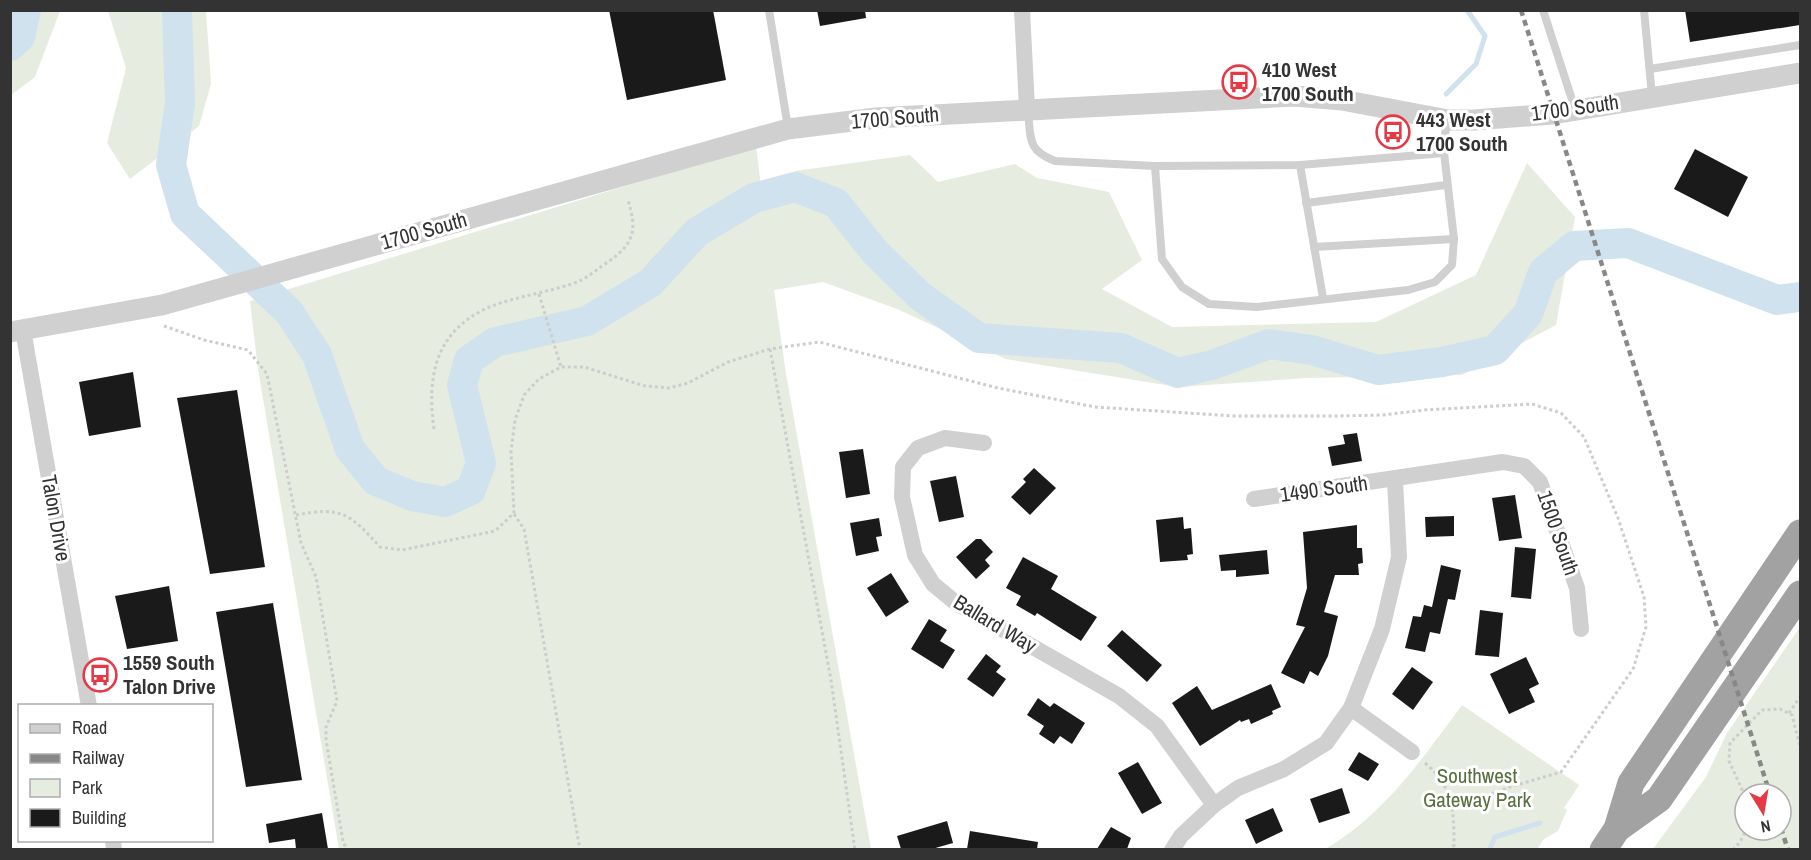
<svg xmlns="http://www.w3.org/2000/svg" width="1811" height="860" font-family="'Archivo Narrow',sans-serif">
<rect width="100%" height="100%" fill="#fff"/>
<g fill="#e6ecdf" fill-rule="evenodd">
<path d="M 11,10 L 60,11 L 35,77 L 11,95 Z"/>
<path d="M 108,11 L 206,11 L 211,84 L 199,126 L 130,179 L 107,143 L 126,68 Z"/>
<path d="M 756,146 L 763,202 L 795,171 L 910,155 L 938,182 L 1015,164 L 1037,178 L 1109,192 L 1142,260 L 1102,289 L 1172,327 L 1376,322 L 1476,275 L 1527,163 L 1575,217 L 1556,325 L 1462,375 L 1306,378 L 1178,387 L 1006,359 L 897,309 L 823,282 L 774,290 L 786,374 L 871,849 L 339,849 L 258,369 L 250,301 Z"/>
<path d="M 1800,627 L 1800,849 L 1653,849 L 1706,777 L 1727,733 ZM 1745,794 L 1781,794 L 1781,830 L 1745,830 Z"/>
<path d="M 1462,705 L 1579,785 L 1564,808 L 1567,810 L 1558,831 L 1544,839 L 1537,849 L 1325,849 C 1383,816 1423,758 1462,705 Z"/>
</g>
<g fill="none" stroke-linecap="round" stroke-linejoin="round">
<g stroke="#cfe2ee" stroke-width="5">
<path d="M 1446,94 L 1476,64 L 1485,36 L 1467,10"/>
<path d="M 1489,850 L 1495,837 L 1540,823"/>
</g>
<g stroke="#cfe2ee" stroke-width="30">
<path d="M 177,10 L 180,103 L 171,165 L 185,214 L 289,312 L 317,355 L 350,449 L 376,481 L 412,496 L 445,502 L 471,490 L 481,463 L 462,385 L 469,360 L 495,342 L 587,321 L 650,283 L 697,232 L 754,198 L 795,187 L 836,203 L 875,252 L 920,296 L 979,338 L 1121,348 L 1178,373 L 1212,365 L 1269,344 L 1312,350 L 1378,370 L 1442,362 L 1495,350 L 1528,314 L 1543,272 L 1574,246 L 1628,243 L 1777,300 L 1800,297"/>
<path d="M 10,46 L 20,37 L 26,10"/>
</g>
</g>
<g fill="#1a1a1a">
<path d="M 609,10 L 713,10 L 726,80 L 627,100 Z"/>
<path d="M 817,10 L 865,10 L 866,18 L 820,26 Z"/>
<path d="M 1685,10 L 1800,10 L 1800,25 L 1690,42 Z"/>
<path d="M 1695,149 L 1748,177 L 1728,217 L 1674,189 Z"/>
<path d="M 133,372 L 141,427 L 89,436 L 79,382 Z"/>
<path d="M 237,390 L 265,567 L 210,574 L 177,398 Z"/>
<path d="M 1357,433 L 1362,461 L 1332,466 L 1328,447 L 1345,444 L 1343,435 Z"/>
<path d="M 863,449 L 870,494 L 846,498 L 839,452 Z"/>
<path d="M 1034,468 L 1056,488 L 1030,515 L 1011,497 L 1026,482 L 1023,479 Z"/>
<path d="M 956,476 L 964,517 L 939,522 L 930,481 Z"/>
<path d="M 1515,495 L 1522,538 L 1499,541 L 1492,498 Z"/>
<path d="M 1454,516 L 1454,536 L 1426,537 L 1425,517 Z"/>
<path d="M 1183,517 L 1184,529 L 1191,528 L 1193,554 L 1187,555 L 1188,560 L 1160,562 L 1156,520 Z"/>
<path d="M 879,518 L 882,536 L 876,537 L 879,551 L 856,556 L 850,523 Z"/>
<path d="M 1357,525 L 1357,548 L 1362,548 L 1363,563 L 1358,564 L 1359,575 L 1335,575 L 1324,612 L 1338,616 L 1328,656 L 1318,676 L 1310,671 L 1304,684 L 1281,673 L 1305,627 L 1296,625 L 1307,588 L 1303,532 Z"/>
<path d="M 976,539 L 981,539 L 993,552 L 985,560 L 990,566 L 976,579 L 956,557 Z"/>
<path d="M 1515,547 L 1536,549 L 1531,599 L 1511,597 Z"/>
<path d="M 1267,550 L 1269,574 L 1236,577 L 1236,570 L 1221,571 L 1219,555 Z"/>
<path d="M 1023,557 L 1058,576 L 1051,589 L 1097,617 L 1081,641 L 1037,613 L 1035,616 L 1016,605 L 1021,596 L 1006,588 Z"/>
<path d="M 1441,565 L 1461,570 L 1455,600 L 1448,599 L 1440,634 L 1430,632 L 1425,652 L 1405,648 L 1413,616 L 1421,617 L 1424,605 L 1432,607 Z"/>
<path d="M 891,573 L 909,602 L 886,617 L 867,588 Z"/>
<path d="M 169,586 L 178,641 L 127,649 L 115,596 Z"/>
<path d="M 273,603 L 302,780 L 246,787 L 216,612 Z"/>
<path d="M 1480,610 L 1503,613 L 1499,657 L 1475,655 Z"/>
<path d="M 929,619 L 947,630 L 940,641 L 955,650 L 943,669 L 911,649 Z"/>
<path d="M 1122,630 L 1162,665 L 1147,682 L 1107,646 Z"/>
<path d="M 986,654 L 1001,666 L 996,672 L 1006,679 L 993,697 L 967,679 Z"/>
<path d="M 1526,657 L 1539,684 L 1529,689 L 1535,702 L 1509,714 L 1490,674 Z"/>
<path d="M 1412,667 L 1433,682 L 1413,710 L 1392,694 Z"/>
<path d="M 1271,684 L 1281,707 L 1272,711 L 1273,714 L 1251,724 L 1249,719 L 1241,722 L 1240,720 L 1200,746 L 1172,703 L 1197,686 L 1212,710 Z"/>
<path d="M 1038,698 L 1050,707 L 1054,703 L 1085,723 L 1072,744 L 1060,736 L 1054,744 L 1039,734 L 1044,726 L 1027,715 Z"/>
<path d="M 1359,752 L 1379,764 L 1368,781 L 1348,770 Z"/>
<path d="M 1138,762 L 1162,803 L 1142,814 L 1118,773 Z"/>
<path d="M 1342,788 L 1350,813 L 1319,823 L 1310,799 Z"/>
<path d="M 1273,808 L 1283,831 L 1256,844 L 1245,820 Z"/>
<path d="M 322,813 L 328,849 L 296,849 L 295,839 L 269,843 L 266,824 Z"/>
<path d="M 947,821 L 953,843 L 932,849 L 901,849 L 897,836 Z"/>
<path d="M 1111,827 L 1131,838 L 1127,849 L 1097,849 Z"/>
<path d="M 970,831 L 1038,842 L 1037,849 L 967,849 Z"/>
</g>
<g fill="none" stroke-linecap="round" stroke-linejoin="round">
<g stroke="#cdcdcd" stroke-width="3" stroke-dasharray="3 3" stroke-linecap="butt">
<path d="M 539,294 L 561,367"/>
<path d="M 164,326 L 204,340 L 248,350 L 267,374 L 301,543 L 316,577 L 337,701 L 326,727 L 326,740 L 343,841 L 347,850"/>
<path d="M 770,349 L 831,680 L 855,850"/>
<path d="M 434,429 C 427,378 434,334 485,309 C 514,296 548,293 577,282 C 588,278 598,268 608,262 C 635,243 637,230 628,200"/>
<path d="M 514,514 L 524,529 L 580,850"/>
<path d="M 296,515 C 342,506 350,514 380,547 L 402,550 L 495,531 L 514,513 L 511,451 L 515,420 L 524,395 L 539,379 L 561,367 L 584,367 L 645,386 L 669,388 L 688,383 L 728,362 L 770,349 L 819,342 L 998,388 L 1095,407 L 1234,416 L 1335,416 L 1383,415 L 1425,410 L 1532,404 L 1561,413 L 1584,437 L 1618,518 L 1644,597 L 1646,627 L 1633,669 L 1561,772 L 1510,787 L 1454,808"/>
<path d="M 1789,713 L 1800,697"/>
<path d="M 1425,763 C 1453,786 1454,811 1454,845 L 1451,850"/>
<path d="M 1745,796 L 1729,761 L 1730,743 L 1762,710 L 1780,709 L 1792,715 L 1800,746"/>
<path d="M 1733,850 L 1740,842 L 1746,830"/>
</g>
<g stroke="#d0d0d0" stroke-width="8">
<path d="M 769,10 L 788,128"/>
<path d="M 1543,10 L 1575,109"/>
<path d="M 1644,10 L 1652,96"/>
<path d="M 1650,69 L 1800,45"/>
<path d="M 1028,111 C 1031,139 1027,150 1055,161 L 1155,166 L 1300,165 L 1444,153"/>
<path d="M 1300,165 L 1323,298"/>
<path d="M 1155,166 L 1162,259 L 1182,287 L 1209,304 L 1257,307 L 1408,290 L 1435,282 L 1452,265 L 1454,239 L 1443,144 L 1448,120"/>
<path d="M 1306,203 L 1446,185"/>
<path d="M 1314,247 L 1454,239"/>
</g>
<g stroke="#d0d0d0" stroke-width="16">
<path d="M 1022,10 L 1027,108"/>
<path d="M 23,330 L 89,706"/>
<path d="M 984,443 L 945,438 L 918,448 L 903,467 L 902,497 L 915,555 L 933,584 L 956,603 L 1119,696 L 1157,726 L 1214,805"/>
<path d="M 1254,499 L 1503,462 L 1524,466 L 1540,482 L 1577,588 L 1581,629"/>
<path d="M 1351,708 L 1412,752"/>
<path d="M 113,840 L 114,850"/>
<path d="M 1172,850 L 1181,836 L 1214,805 L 1238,788 L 1284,769 L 1326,743 L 1351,708 L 1382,629 L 1399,557 L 1395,480"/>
</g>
<path stroke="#d0d0d0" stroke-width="21" d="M 10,332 L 162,305 L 788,129 L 876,118 L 1294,96 L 1342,100 L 1448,120 L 1474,120 L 1553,114 L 1800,73"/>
<g stroke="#a2a2a2" stroke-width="27">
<path d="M 1617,829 L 1659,799 L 1800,594"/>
<path d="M 1603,850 L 1617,829 L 1631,783 L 1800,533"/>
</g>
<g stroke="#888" stroke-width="4.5" stroke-dasharray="6 4.5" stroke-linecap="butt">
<path d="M 1521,10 L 1770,794"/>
<path d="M 1781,828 L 1788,850"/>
</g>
</g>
<defs>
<g id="bus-ring" transform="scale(1.725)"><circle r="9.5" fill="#fff" stroke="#e63946" stroke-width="1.5"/><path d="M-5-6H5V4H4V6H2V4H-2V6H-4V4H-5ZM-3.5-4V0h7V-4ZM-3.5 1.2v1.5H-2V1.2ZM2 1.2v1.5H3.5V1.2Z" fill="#e63946"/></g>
</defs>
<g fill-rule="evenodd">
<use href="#bus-ring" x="1239" y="82"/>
<use href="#bus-ring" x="1393" y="132"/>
<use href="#bus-ring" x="100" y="675"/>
</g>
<g text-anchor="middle" stroke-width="6" stroke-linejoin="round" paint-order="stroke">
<g font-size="21" font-weight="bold" fill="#333" stroke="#fff" text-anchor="start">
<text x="1262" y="77">410 West<tspan x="1262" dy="24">1700 South</tspan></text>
<text x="1416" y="127">443 West<tspan x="1416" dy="24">1700 South</tspan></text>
<text x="123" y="670">1559 South<tspan x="123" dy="24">Talon Drive</tspan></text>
</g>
<g font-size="21" fill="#333" stroke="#fff">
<text transform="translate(1575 108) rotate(-8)" y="7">1700 South</text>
<text transform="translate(895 118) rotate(-5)" y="7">1700 South</text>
<text transform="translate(424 231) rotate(-16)" y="7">1700 South</text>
<text transform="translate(1324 489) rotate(-8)" y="7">1490 South</text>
<text transform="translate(56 518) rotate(80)" y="7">Talon Drive</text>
<text transform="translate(1558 533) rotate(71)" y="7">1500 South</text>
<text transform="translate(995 624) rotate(31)" y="7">Ballard Way</text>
</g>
<g font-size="21" fill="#56703f" stroke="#fff">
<text x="1477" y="783">Southwest<tspan x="1477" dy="24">Gateway Park</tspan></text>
</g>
</g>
<rect width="1811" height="860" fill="none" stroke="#333333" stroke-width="24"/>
<rect x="18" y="704" width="195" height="138" fill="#ffffff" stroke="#adadad" stroke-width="1.5"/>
<rect x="30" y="724" width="30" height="9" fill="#d0d0d0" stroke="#adadad" stroke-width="1.5"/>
<text x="72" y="734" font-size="18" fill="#333333">Road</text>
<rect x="30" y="754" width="30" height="9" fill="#888888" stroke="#adadad" stroke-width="1.5"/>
<text x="72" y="764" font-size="18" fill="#333333">Railway</text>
<rect x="30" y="779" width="30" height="18" fill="#e6ecdf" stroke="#adadad" stroke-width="1.5"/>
<text x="72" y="794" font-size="18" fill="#333333">Park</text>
<rect x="30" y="809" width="30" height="18" fill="#1a1a1a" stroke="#adadad" stroke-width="1.5"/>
<text x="72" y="824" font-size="18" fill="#333333">Building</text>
<g transform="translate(1763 812) rotate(169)"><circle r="28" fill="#ffffff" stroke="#adadad" stroke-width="1.5"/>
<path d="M0-4.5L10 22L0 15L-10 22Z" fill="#e63946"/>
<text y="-9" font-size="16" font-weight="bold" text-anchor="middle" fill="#333333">N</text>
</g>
</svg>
